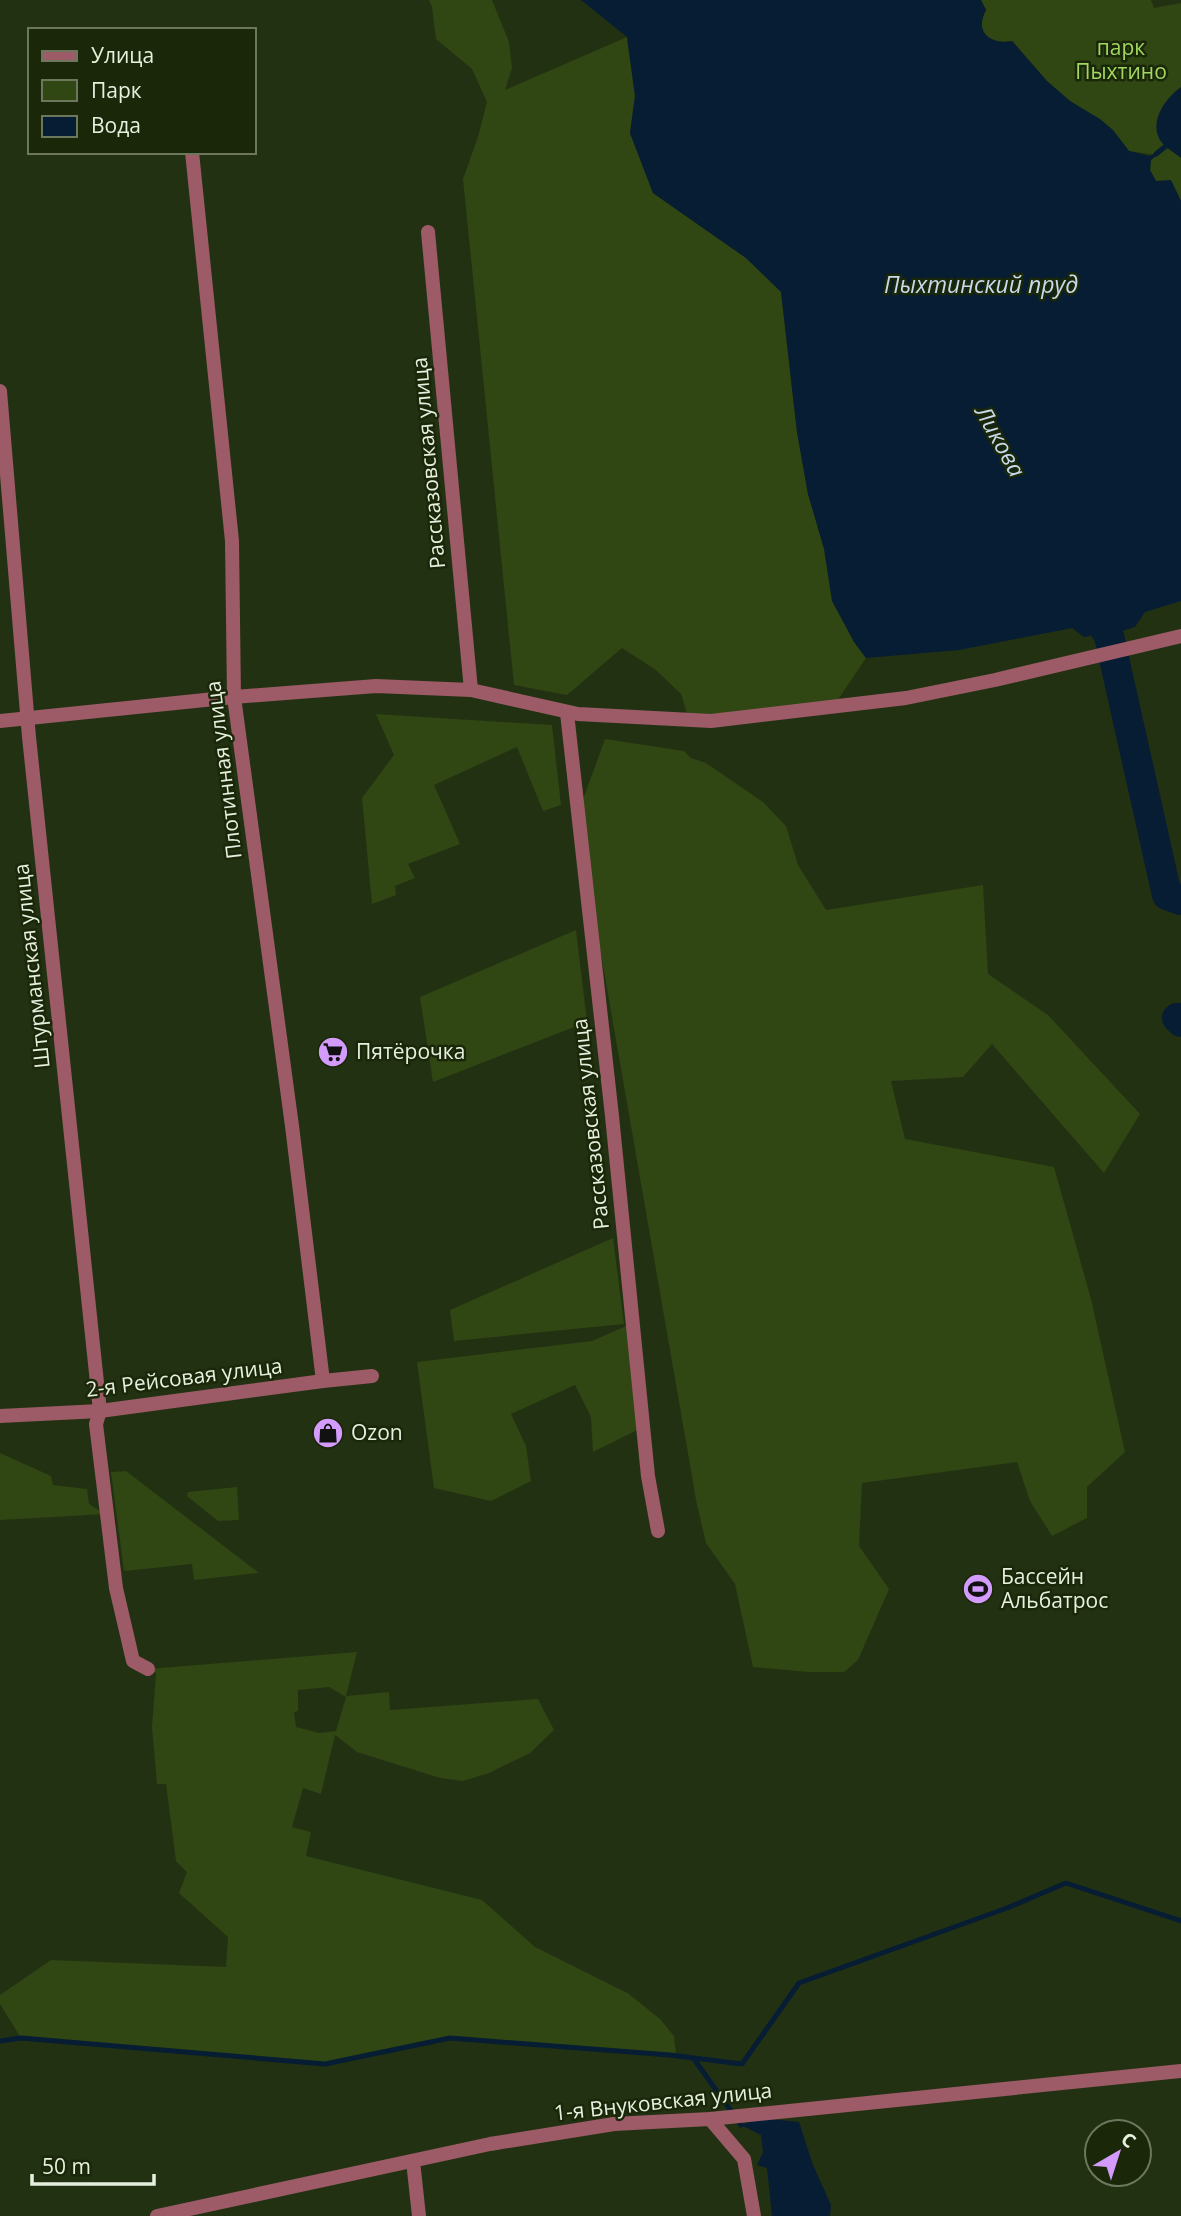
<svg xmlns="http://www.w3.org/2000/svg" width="1181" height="2216" font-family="'Open Sans',sans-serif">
<rect width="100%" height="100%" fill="#233113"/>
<g fill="#304613" fill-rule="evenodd">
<path d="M 429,0 L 492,0 L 509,42 L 512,68 L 505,90 L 627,37 L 635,96 L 630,133 L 653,193 L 746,258 L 781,291 L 797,432 L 808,494 L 854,642 L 866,658 L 833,707 L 689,720 L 681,694 L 656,670 L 622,648 L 567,695 L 514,685 L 463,179 L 478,137 L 487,102 L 472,69 L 436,39 L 432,7 Z"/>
<path d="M 981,0 L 1151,0 L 1154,8 L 1181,3 L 1181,201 L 1171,181 L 1156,181 L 1150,170 L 1151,160 L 1156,155 L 1129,151 C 1108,122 1097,121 1070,101 C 1047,85 1030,62 1012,41 C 990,45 974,32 986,10 Z"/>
<path d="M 376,714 L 552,725 L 561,805 L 543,811 L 517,747 L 434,785 L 460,844 L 408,864 L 415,878 L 395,886 L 396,895 L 372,904 L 362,798 L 394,755 Z"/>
<path d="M 605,739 L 684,751 L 691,758 L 706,763 L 763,802 L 786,826 L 798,865 L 826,910 L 983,885 L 988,974 L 1048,1015 L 1140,1114 L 1104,1173 L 992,1044 L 963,1077 L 891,1081 L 905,1139 L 1054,1167 L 1091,1299 L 1125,1452 L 1087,1487 L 1087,1518 L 1052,1536 L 1030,1501 L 1017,1462 L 862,1483 L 859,1546 L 889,1589 L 858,1660 L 844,1672 L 808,1672 L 753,1667 L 735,1584 L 706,1543 L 697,1505 L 577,816 Z"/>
<path d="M 576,930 L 587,1022 L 433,1082 L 420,997 Z"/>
<path d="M 613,1238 L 624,1324 L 454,1341 L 450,1310 Z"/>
<path d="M 633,1323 L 643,1427 L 593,1452 L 591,1417 L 575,1385 L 511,1414 L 526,1446 L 531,1481 L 491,1501 L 434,1488 L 417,1362 L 592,1341 Z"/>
<path d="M 0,1453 L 51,1476 L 53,1485 L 87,1489 L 89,1504 L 105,1514 L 0,1520 Z"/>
<path d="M 126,1471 L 259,1573 L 194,1580 L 192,1564 L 124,1571 L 111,1472 Z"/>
<path d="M 237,1487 L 239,1520 L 218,1521 L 187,1496 L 188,1492 Z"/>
<path d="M 357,1652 L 346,1696 L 389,1692 L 390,1710 L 538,1699 L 554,1730 L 530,1753 L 489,1773 L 463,1781 L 440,1778 L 357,1752 L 335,1735 L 321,1794 L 303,1788 L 292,1827 L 311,1832 L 306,1856 L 482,1900 L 535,1947 L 629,1994 L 660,2019 L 674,2036 L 676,2055 L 450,2038 L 325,2064 L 21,2038 L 0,2004 L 0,1995 L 51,1960 L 226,1967 L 228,1937 L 179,1893 L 187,1872 L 176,1861 L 166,1784 L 157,1784 L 152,1727 L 156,1673 L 148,1669 ZM 329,1687 L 346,1697 L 336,1731 L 319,1733 L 296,1727 L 294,1712 L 298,1711 L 298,1690 Z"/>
</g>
<g fill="#061d33">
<path d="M 581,0 L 981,0 L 986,10 C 974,32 990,45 1012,41 L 1047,81 L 1070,101 L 1100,119 L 1113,130 L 1129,151 L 1150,156 L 1155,153 L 1157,155 L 1151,160 L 1150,170 L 1156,181 L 1171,180 L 1181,201 L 1181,601 L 1145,612 L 1135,627 L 1101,637 L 1099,634 L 1084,637 L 1072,628 L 959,650 L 866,658 L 854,642 L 832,601 L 824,549 L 808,494 L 797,432 L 781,292 L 746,258 L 653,193 L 630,133 L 635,96 L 627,37 Z"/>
<path d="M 1181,87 L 1181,158 C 1174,152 1164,147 1160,140 C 1149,120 1166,98 1181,87 Z"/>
<path d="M 759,2118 L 799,2122 L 813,2165 L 831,2205 L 830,2216 L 772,2216 L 767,2168 L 757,2165 L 763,2152 L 761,2135 L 741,2125 Z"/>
</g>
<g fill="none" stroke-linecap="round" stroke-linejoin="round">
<g stroke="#061d33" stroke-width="5">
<path d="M 1156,154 L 1166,146"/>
<path d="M 0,2041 L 21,2038 L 325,2064 L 450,2038 L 670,2055 L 742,2064 L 799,1983 L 1007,1908 L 1066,1883 L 1181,1921"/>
<path d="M 694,2059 L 741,2125"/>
</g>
<g stroke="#061d33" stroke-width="30">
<path d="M 1090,603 L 1109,636 L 1167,895 L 1181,900"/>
<path d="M 1181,1018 L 1177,1018 L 1181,1022"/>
</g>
<g stroke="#9c5b66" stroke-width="14">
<path d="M 192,152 L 232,541 L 234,697 L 292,1126 L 323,1381"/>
<path d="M 428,232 L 471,690"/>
<path d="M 0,391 L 29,737 L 100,1411 L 96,1424 L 116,1588 L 133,1661 L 148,1669"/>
<path d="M 567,713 L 612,1116 L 648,1476 L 658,1531"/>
<path d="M 0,721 L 234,697 L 376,686 L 471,690 L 578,714 L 711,721 L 906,698 L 995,680 L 1181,636"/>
<path d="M 0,1416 L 100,1411 L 323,1381 L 372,1376"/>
<path d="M 710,2119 L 744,2159 L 754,2216"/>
<path d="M 413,2161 L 419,2216"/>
<path d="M 157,2216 L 490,2144 L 614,2124 L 710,2119 L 1181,2071"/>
</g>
</g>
<defs>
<g id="supermarket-disc" transform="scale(1.575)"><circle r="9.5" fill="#d39cfc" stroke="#1a2709"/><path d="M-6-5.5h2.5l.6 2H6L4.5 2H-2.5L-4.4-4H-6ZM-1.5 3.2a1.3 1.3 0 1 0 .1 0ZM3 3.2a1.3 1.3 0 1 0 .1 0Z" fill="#111"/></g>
<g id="shop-disc" transform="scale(1.575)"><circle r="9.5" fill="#d39cfc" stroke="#1a2709"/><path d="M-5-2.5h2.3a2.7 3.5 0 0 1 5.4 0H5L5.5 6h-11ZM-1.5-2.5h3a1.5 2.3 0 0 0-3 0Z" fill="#111"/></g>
<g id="stadium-disc" transform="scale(1.575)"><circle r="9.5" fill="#d39cfc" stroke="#1a2709"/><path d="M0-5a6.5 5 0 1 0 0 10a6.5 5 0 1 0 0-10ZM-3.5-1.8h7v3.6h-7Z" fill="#111"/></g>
</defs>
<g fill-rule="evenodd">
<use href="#supermarket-disc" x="333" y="1052"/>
<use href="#shop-disc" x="328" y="1433"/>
<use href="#stadium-disc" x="978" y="1589"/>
</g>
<g text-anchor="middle" stroke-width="5" stroke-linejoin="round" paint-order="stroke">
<g font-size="21" fill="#a2d861" stroke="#1a2709">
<text x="1121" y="55">парк<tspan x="1121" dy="24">Пыхтино</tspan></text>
</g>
<g font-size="21" fill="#e7f0de" stroke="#1a2709">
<text transform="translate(429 463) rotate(-95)" y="7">Рассказовская улица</text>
<text transform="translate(224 770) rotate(-97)" y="7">Плотинная улица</text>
<text transform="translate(32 966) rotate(-96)" y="7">Штурманская улица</text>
<text transform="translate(591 1124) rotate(-96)" y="7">Рассказовская улица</text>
<text transform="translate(184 1378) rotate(-7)" y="7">2-я Рейсовая улица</text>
<text transform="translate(663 2102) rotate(-6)" y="7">1-я Внуковская улица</text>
</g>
<g font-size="21" fill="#e7f0de" stroke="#1a2709" text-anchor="start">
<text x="356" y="1059">Пятёрочка</text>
<text x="351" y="1440">Ozon</text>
<text x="1001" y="1584">Бассейн<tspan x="1001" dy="24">Альбатрос</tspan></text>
</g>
<g font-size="23" font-style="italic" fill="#c7d9eb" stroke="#1a2709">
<text x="981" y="293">Пыхтинский пруд</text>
<text transform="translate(1000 441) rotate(61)" y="8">Ликова</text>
</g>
</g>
<rect x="28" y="28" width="228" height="126" fill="#1a2709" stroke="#6c775e" stroke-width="2"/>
<rect x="42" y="51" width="35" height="10" fill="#9c5b66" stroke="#6c775e" stroke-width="2"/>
<text x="91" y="63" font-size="21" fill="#e7f0de">Улица</text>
<rect x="42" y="80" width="35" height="21" fill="#304613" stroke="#6c775e" stroke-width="2"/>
<text x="91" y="98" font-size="21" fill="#e7f0de">Парк</text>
<rect x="42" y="116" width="35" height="21" fill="#061d33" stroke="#6c775e" stroke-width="2"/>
<text x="91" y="133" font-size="21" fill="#e7f0de">Вода</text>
<g transform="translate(1118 2153) rotate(39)"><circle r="33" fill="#1a2709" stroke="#6c775e" stroke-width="2"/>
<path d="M0-5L12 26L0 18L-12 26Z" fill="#d39cfc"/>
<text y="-10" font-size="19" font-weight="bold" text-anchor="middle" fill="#e7f0de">С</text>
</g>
<path d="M32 2174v10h122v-10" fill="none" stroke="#e7f0de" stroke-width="3.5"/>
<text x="42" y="2174" font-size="21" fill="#e7f0de" stroke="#1a2709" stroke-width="5" paint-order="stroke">50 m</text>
</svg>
